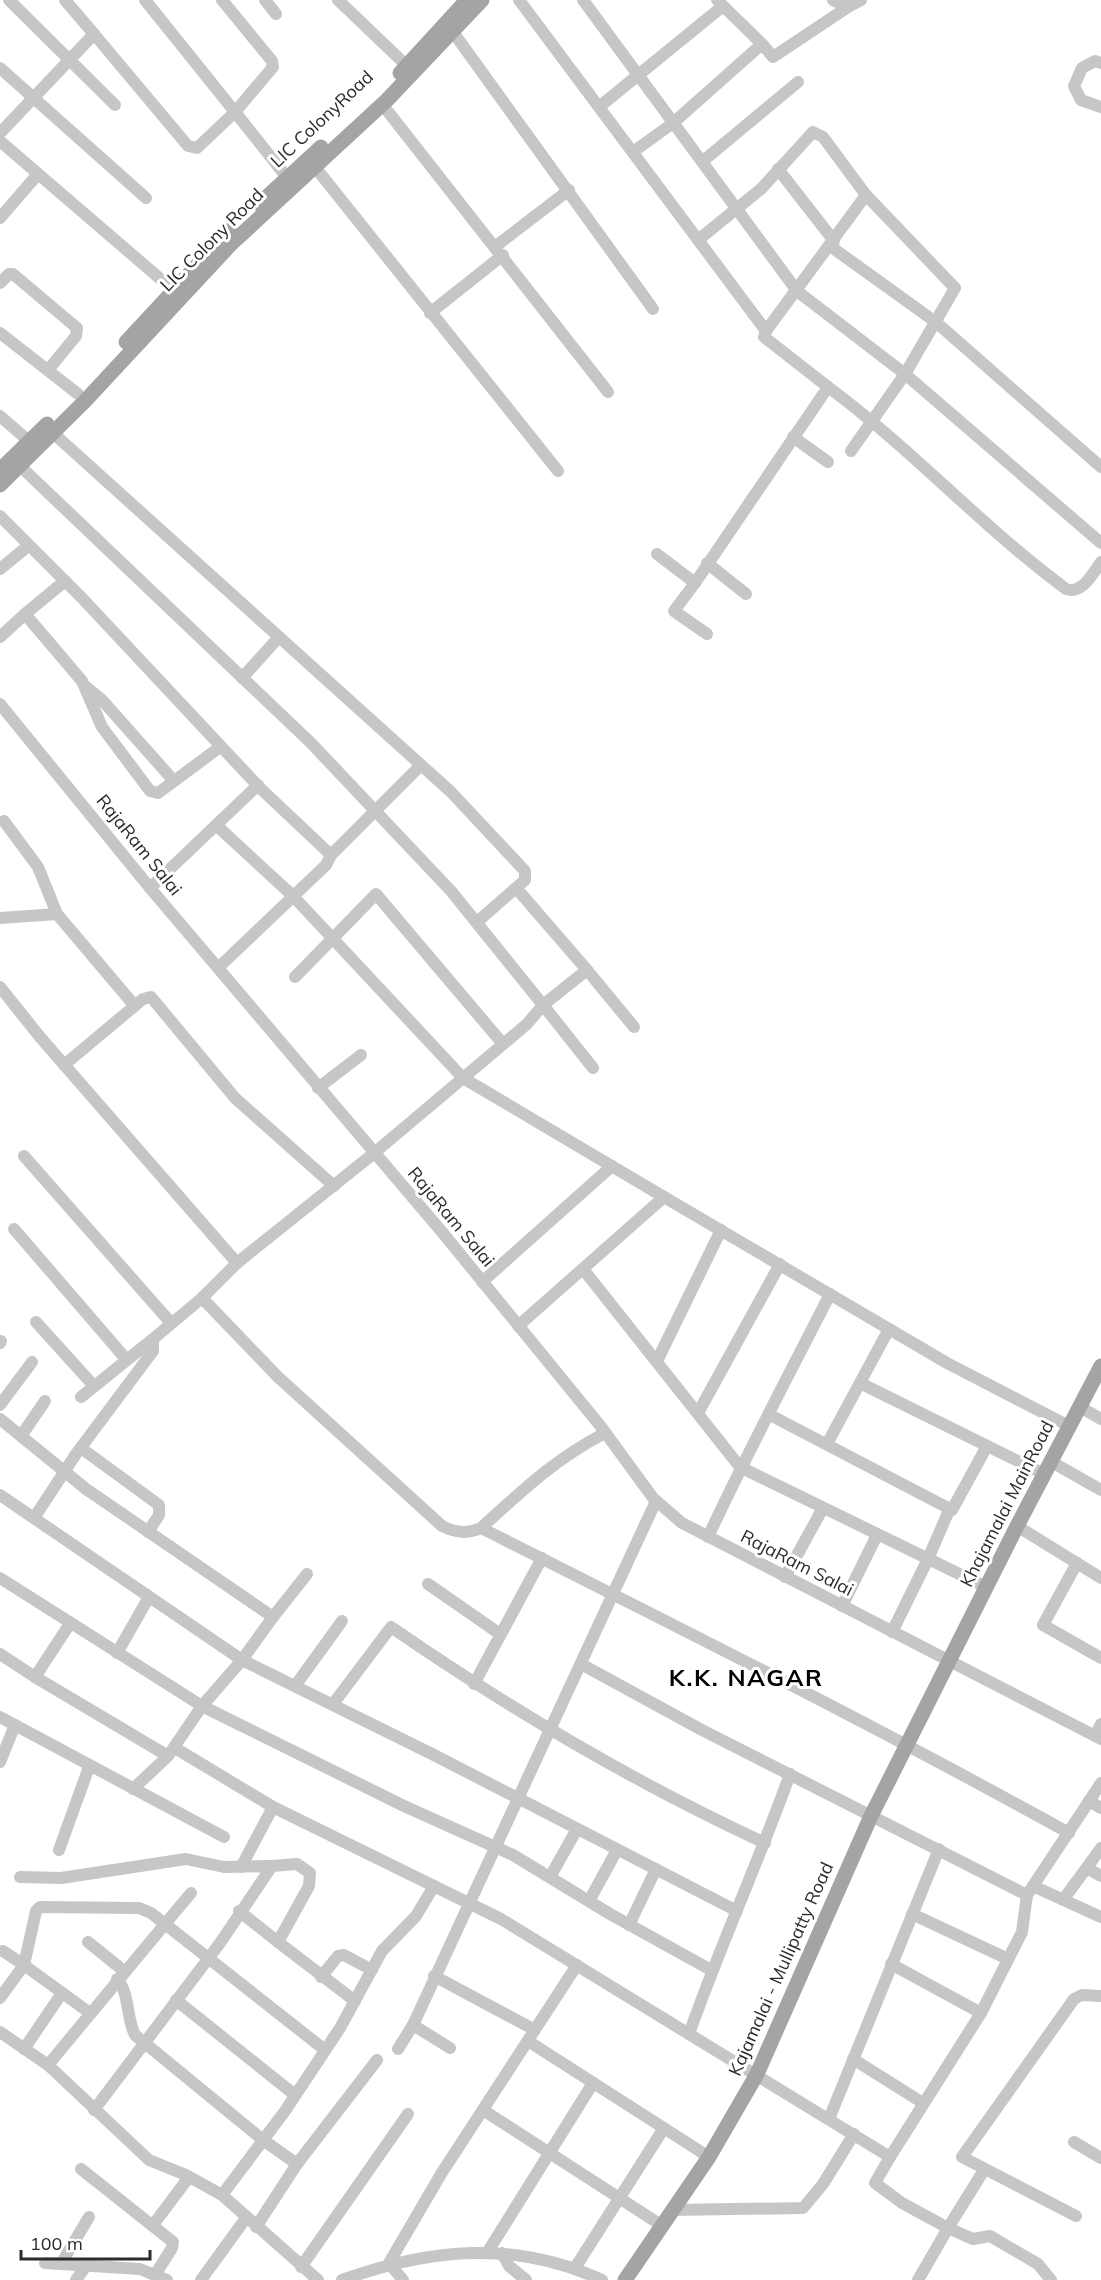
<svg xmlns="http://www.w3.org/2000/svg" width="1101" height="2280" font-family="Mulish,sans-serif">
<rect width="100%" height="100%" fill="#fff"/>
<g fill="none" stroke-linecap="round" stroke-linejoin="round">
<g stroke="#c6c6c6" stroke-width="12">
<path d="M 9,0 L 115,105"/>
<path d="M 65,0 L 94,34"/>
<path d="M 145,0 L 235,112 L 273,67 L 272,61 L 222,0"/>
<path d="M 265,0 L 276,14"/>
<path d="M 338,0 L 407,66"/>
<path d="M 519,0 L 766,331"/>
<path d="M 583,0 L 797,291 L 905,374 L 1101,543"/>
<path d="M 833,0 L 848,7 L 861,0"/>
<path d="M 453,32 L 653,309"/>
<path d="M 762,44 L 773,57 L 848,7"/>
<path d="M 1101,63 L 1095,61 L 1082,68 L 1074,86 L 1081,100 L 1101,107"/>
<path d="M 0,68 L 146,198"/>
<path d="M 382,104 L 608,392"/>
<path d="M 599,107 L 723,6"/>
<path d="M 0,133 L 94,34 L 188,146 L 197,148 L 235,112 L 293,185"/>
<path d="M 0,141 L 179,295"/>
<path d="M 633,152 L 673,123 L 762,44 L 717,0"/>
<path d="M 703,161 L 798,82"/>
<path d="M 315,167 L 558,471"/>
<path d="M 778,169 L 834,241"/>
<path d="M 0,218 L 38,174"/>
<path d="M 698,240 L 761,189 L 813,132 L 823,137 L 866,195"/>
<path d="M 496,246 L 569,190"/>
<path d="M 830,246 L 937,323 L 1101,467"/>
<path d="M 0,283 L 9,274 L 13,274 L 77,328 L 76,336 L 48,370"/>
<path d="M 430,313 L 503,255"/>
<path d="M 0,333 L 78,394"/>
<path d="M 828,387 L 764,337 L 766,331 L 866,195 L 955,288 L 905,374 L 851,451"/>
<path d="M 0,416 L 30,442"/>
<path d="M 53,433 L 451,792 L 525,871 L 525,880 L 477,922"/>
<path d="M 793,437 L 828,462"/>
<path d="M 20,466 L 311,743 L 451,891 L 543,1005 L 527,1024 L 373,1154 L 237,1263 L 202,1298 L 153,1339 L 153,1351 L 76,1454 L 34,1518"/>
<path d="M 0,516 L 82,598 L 260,788 L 331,855 L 421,765"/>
<path d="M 657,554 L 695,583 L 828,387 C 912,449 982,527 1066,589 C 1082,595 1093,573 1101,562"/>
<path d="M 707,563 L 746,594"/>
<path d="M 0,569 L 28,546"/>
<path d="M 65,581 L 25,614 L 82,681 L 102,727 L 150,791 L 158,793 L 220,747"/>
<path d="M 695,583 L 674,611 L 707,634"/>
<path d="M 0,637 L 25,614"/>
<path d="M 242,678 L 279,637"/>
<path d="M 86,687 L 102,700 L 174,781"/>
<path d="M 0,704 L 150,888 L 442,1232 L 602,1428 L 653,1498 L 682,1523 L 1101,1739"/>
<path d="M 4,821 L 38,867 L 57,914 L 134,1005"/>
<path d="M 216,825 L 293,896 L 463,1078 L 664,1197"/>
<path d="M 150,888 L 258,785"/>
<path d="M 517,889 L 587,970 L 543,1005 L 593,1068"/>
<path d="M 0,918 L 57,914"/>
<path d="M 218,968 L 326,865 L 331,855"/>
<path d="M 587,970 L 634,1027"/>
<path d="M 295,977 L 376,894 L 503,1044"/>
<path d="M 0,987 L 40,1037 L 237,1263"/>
<path d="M 64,1065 L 143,999 L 151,997 L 235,1098 L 334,1186"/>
<path d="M 318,1088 L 361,1055"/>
<path d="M 24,1156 L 171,1323"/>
<path d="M 14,1229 L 126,1359"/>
<path d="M 583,1269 L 740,1467 L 986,1587"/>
<path d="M 482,1282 L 612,1166"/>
<path d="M 202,1298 L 278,1377 L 442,1526 C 456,1533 467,1534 481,1528 C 523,1490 555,1459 605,1433"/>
<path d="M 36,1322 L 94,1386"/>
<path d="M 518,1326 L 664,1197 L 947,1363 L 1069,1426"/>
<path d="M 0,1343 L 1,1341"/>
<path d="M 657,1361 L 721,1230"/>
<path d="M 860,1383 L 1044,1474"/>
<path d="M 81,1397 L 153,1339"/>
<path d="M 0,1405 L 32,1362"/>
<path d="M 1080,1407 L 1101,1419"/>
<path d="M 698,1413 L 780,1264"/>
<path d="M 770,1415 L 952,1510 L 987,1446"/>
<path d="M 0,1419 L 86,1489 L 273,1617 L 242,1660 L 202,1706 L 168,1756 L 35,1677 L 0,1654"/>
<path d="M 21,1436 L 45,1401"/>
<path d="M 827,1444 L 889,1329"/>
<path d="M 81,1448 L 159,1505 L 159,1515 L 148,1532"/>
<path d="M 1050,1461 L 1101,1490"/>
<path d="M 0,1495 L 242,1660 L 432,1754 L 737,1911"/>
<path d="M 1017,1526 L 1101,1578"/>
<path d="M 481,1528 C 678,1627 876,1726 1069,1833"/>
<path d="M 708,1537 C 746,1455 789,1375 830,1294"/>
<path d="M 1077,1563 L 1043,1625 L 1101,1658"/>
<path d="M 785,1577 L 823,1508"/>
<path d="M 0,1578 L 202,1706 L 404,1806 L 513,1855 L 610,1914 L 711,1970"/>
<path d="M 428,1584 L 500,1634"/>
<path d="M 842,1606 L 877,1535"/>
<path d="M 273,1617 L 307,1574"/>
<path d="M 892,1632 L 928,1559 L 950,1508"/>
<path d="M 117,1653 L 149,1597"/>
<path d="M 581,1664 L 700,1729 L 1027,1895 L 1101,1783"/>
<path d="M 35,1677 L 69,1625"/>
<path d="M 474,1684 L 542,1558"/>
<path d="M 295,1686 L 342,1621"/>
<path d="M 333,1704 L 391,1627 C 510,1709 633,1782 765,1843"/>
<path d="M 0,1717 L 224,1837"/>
<path d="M 1095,1736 L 1101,1724"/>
<path d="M 175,1748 L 273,1807 L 501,1919 L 890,2157 L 875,2183 L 902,2203 L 948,2228 L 918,2280"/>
<path d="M 0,1762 L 15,1725"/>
<path d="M 133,1789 L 168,1756"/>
<path d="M 1089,1801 L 1101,1808"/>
<path d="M 59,1850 L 89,1767"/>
<path d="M 241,1867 L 273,1807"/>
<path d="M 1087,1868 L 1101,1876"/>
<path d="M 20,1877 L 61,1878 L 186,1859 L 224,1867 L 272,1866"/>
<path d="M 550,1877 L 577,1829"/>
<path d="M 1033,1886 L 1101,1917"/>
<path d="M 1063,1900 L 1101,1848"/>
<path d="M 589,1901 L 617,1850"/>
<path d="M 912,1914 L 1008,1959"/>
<path d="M 629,1925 L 656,1869"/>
<path d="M 88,1942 L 124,1971"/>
<path d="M 278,1942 L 355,2001"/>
<path d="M 3,1951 L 24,1965 L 36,1911 L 40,1907 L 139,1908 L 151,1913 L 165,1924 L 191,1893"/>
<path d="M 891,1964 L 981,2013"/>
<path d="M 434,1976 L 535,2030"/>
<path d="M 321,1977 L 338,1956 L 344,1955 L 372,1970"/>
<path d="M 117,1979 C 130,1993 126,2018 135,2035 L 263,2140 L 297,2164"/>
<path d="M 0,1998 L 24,1965 L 90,2013"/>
<path d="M 176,2000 L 295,2095"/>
<path d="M 413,2025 L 450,2048"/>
<path d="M 0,2032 L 48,2065 L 149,2160 L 186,2175 L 222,2195"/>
<path d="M 689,2034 C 720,1946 759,1861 790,1774"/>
<path d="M 528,2041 L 709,2157"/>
<path d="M 24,2049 L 62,1993"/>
<path d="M 398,2049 L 413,2025 L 656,1501"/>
<path d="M 853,2059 L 923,2103"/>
<path d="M 48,2065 L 165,1924 L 325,2050"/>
<path d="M 94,2110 L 220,1943 L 272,1866 L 297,1864 L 310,1873 L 309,1886 L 278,1942 L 239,1911"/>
<path d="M 483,2110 L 661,2225"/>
<path d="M 829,2119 L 939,1849"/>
<path d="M 1074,2142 L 1101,2158"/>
<path d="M 890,2157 L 981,2013 L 1022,1932 L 1027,1895"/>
<path d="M 81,2169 L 173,2242 L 172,2248 L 155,2275"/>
<path d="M 984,2170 L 948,2228 L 973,2239 L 990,2236 L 1038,2264 L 1051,2280"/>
<path d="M 672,2210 L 803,2208 L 823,2184 L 854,2134"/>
<path d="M 1076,2216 L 962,2157 L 1074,1999 L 1082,1995 L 1101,1996"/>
<path d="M 153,2225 L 189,2177"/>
<path d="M 256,2227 L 297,2164 L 377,2060"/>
<path d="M 487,2253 L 593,2083"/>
<path d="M 502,2253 L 509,2266 L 526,2280"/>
<path d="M 45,2263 L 140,2269 L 167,2280"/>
<path d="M 61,2264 L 89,2217"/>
<path d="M 301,2267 L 408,2114"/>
<path d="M 575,2268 L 664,2128"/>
<path d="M 76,2280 L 86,2266"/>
<path d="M 201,2280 L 246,2218"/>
<path d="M 318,2280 L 222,2195 L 285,2111 L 340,2028 L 382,1951 L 416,1916 L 434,1886"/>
<path d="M 342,2280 C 431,2248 514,2240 602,2280"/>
<path d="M 403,2280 L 389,2263 L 441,2174 L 577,1965"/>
</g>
<g stroke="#a4a4a4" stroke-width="15">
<path d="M 400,73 L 467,0"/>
<path d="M 259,204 L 321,147"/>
<path d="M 126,342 L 230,230"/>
<path d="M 0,470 L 47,424"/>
<path d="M 0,485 L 85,401 L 231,244 L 387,100 L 482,0"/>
<path d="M 625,2280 L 709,2157 L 757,2074 L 871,1816 L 1017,1526 L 1101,1366"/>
</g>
</g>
<g text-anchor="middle" stroke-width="6" stroke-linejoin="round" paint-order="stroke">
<g font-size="18" fill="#2c2c2c" stroke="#fff">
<text transform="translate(322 119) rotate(-43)" y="6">LIC ColonyRoad</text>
<text transform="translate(212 240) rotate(-45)" y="6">LIC Colony Road</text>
<text transform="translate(139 845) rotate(51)" y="6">RajaRam Salai</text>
<text transform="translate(451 1217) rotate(50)" y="6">RajaRam Salai</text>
<text transform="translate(1007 1504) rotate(-63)" y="6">Khajamalai MainRoad</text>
<text transform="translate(797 1563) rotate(27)" y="6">RajaRam Salai</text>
<text transform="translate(781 1969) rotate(-66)" y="6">Kajamalai - Mullipatty Road</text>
</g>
<g font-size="24" font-weight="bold" letter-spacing="1.5" fill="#000" stroke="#fff">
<text x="746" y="1686">K.K. NAGAR</text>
</g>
</g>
<path d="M21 2250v9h129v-9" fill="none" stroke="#2c2c2c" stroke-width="3"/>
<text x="30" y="2250" font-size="18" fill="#2c2c2c" stroke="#ffffff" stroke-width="4.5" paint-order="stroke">100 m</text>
</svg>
